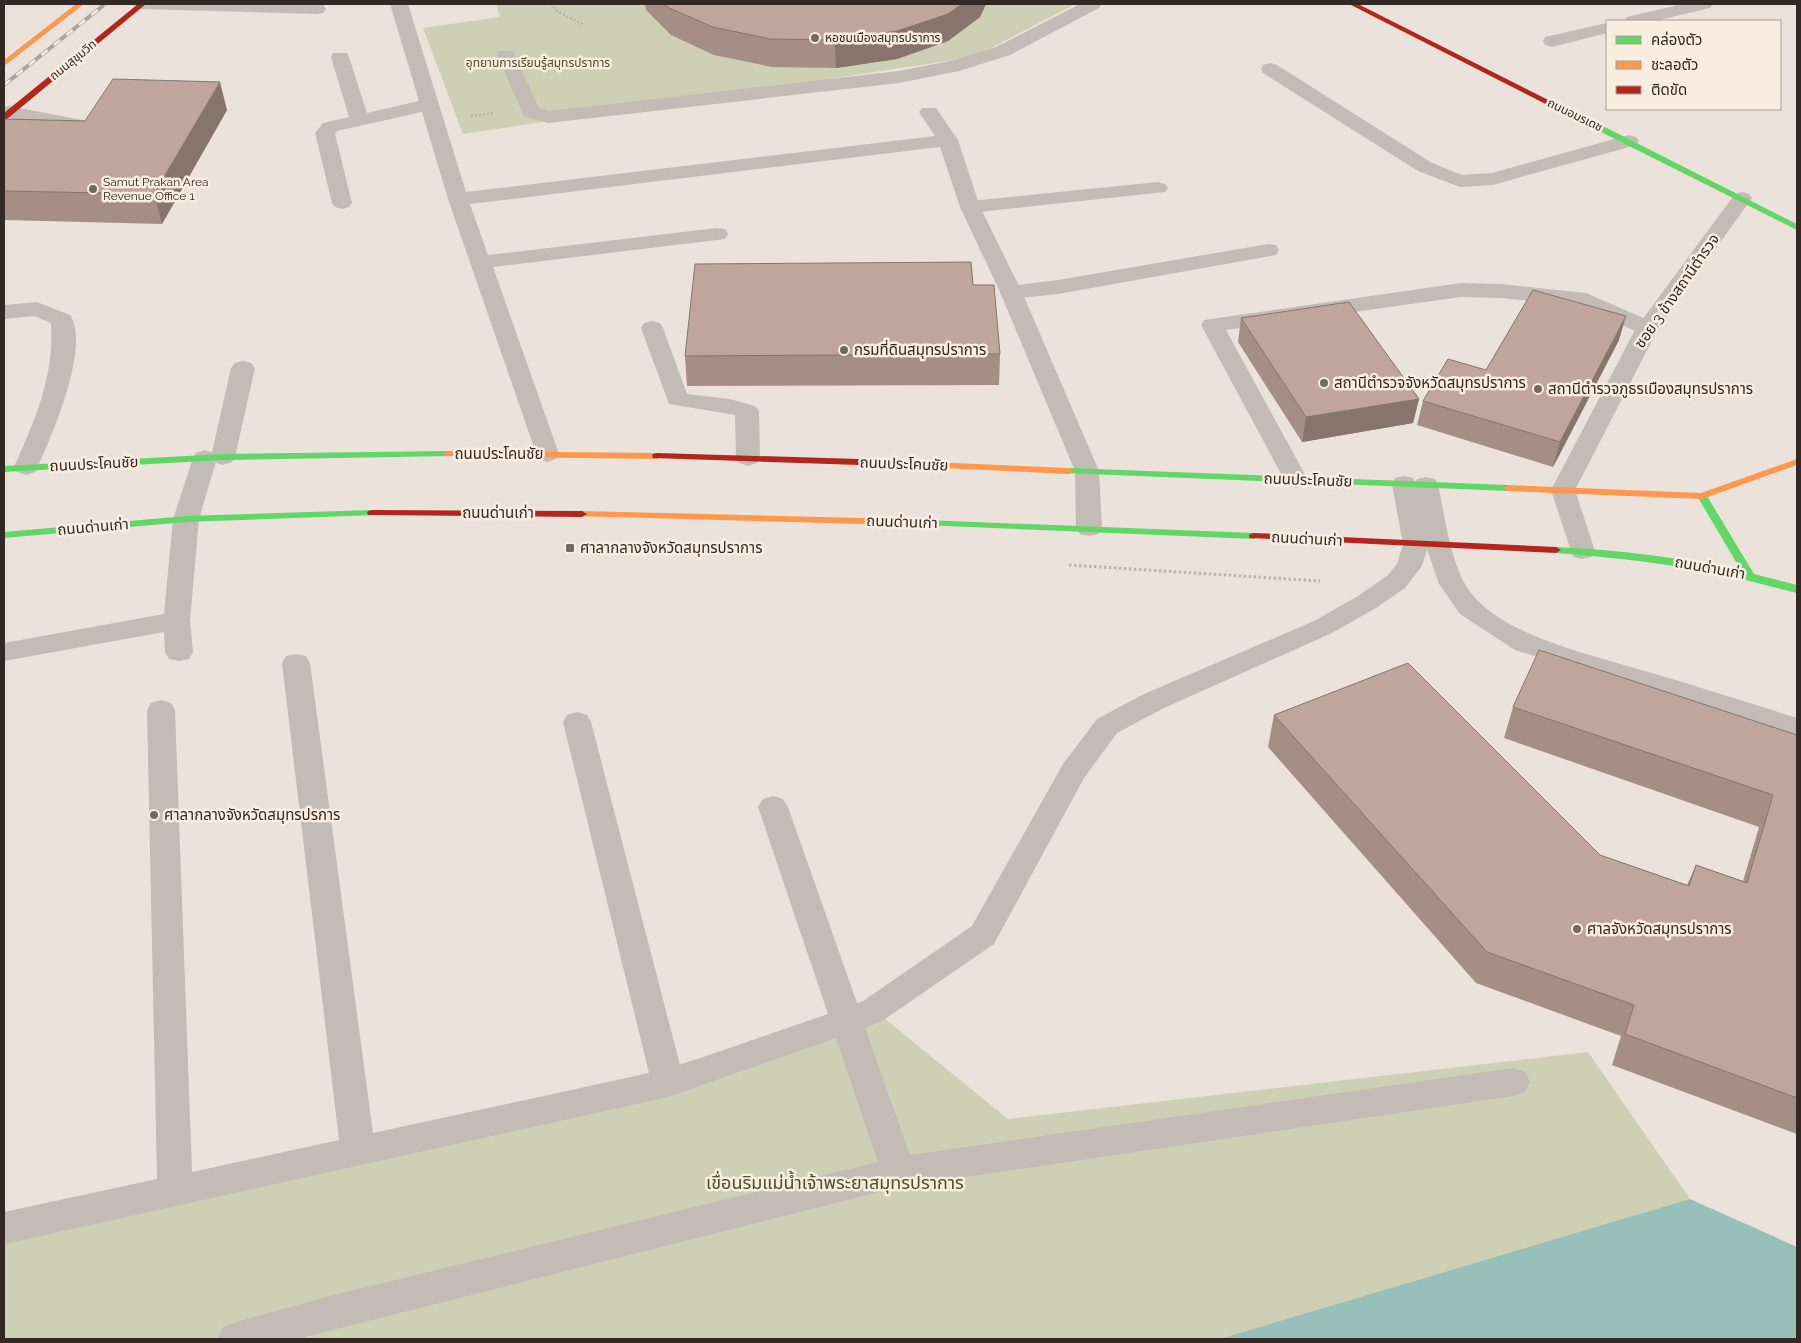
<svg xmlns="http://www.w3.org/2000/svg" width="1801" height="1343" font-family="Raleway,'Noto Sans Thai',sans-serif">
<rect width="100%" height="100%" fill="#ebe3db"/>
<g fill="#cdd0b5">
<path d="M 496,4 L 1075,4 L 974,57 L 463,134 L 423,28 L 500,17 Z"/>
<path d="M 874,1010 L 1008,1119 L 1588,1052 L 1690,1199 L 1230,1339 L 4,1339 L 4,1226 L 399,1142 Z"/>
</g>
<path fill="#98bfba" d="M 1690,1199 L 1797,1247 L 1797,1339 L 1220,1339 Z"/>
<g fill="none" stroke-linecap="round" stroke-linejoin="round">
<g stroke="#bcb3ae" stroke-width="2.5" stroke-dasharray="2 2" stroke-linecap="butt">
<path d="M 551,4 L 557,11 L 584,25"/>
<path d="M 471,116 L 494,113"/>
</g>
<path stroke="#bcb3ae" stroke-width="3" stroke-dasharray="2.5 2.5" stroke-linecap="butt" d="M 1069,565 L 1320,581"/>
<g fill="#c3bbb6" fill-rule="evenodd">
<path d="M 133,4 L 318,4 L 323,5 L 326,9 L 323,13 L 317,14 L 142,9 L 136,8 Z"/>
<path d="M 1080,4 L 1102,4 L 1099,8 L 1010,55 L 959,71 L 899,83 L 548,123 L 524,116 L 497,55 L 499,51 L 513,51 L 539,108 L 549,111 L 899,71 L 955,60 L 996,47 Z"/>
<path d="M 1682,4 L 1713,4 L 1710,8 L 1655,21 L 1624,21 L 1627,17 Z"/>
<path d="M 1607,23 L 1607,33 L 1552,47 L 1545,45 L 1543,41 L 1545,37 Z"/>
<path d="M 1270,63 L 1277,65 L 1432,163 L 1462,175 L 1492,173 L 1629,135 L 1636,137 L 1639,141 L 1636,145 L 1493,185 L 1460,187 L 1418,171 L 1263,73 L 1261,69 L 1263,65 Z"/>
<path d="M 1158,182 L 1165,184 L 1168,188 L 1165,192 L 970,213 L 963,211 L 960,207 L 963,203 L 970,201 Z"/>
<path d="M 1268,244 L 1276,245 L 1279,250 L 1276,255 L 1058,294 L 1011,299 L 1003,297 L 1000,292 L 1003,287 L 1058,280 Z"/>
<path d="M 1461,283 L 1500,284 L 1586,293 L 1655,323 L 1658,328 L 1655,333 L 1647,335 L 1639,333 L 1581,306 L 1500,298 L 1461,297 L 1226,330 L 1308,480 L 1305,485 L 1296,488 L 1287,485 L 1201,325 L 1204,320 Z"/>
<path d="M 37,302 L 70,315 C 91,346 52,435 38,467 L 35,472 L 26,475 L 17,472 L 14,467 C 36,418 54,378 51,323 L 34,316 L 4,319 L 4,305 Z"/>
<path d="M 652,321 L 660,323 L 663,328 L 687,394 L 730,399 L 755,406 L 759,411 L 760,458 L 757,463 L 748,466 L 739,463 L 736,458 L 735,415 L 669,404 L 641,328 L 644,323 Z"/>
<path d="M 243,361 L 251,363 L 255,368 L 235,457 L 232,462 L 223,465 L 214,462 L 211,457 L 231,368 L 235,363 Z"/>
<path d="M 1404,476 L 1413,478 L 1415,482 L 1417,479 L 1426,477 L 1435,479 L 1438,485 C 1445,517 1451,567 1471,593 C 1505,637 1594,655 1645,671 C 1696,686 1747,702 1797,718 L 1797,738 L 1515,650 L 1460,614 L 1439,584 L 1427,549 L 1422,566 L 1405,588 L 1376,608 L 1332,633 L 1164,708 L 1117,733 L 1084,778 L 994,944 L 885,1019 L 865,1028 L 910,1155 L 1513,1068 L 1525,1072 L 1530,1082 L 1525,1092 L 1513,1096 L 899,1187 L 297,1339 L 217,1339 L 223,1327 L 236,1322 L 330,1296 L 878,1162 L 836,1038 L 668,1097 L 4,1244 L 4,1212 L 157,1179 L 147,710 L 151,703 L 161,700 L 171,703 L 175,710 L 192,1172 L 339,1140 L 282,663 L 286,656 L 296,654 L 306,656 L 310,663 L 373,1133 L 649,1073 L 563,722 L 567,715 L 577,712 L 587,715 L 591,722 L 680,1065 L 828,1014 L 758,807 L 763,799 L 773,796 L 783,799 L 788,807 L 857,1003 L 863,1001 L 972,926 L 1063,764 L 1097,719 L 1144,694 L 1314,621 L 1358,596 L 1387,576 L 1397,564 L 1403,544 L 1392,484 L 1395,478 Z"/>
<path d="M 186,511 L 195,513 L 199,519 L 190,621 L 193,652 L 189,659 L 179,661 L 169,659 L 165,652 L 164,632 L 4,661 L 4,643 L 164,614 L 173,519 L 177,513 Z"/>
</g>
<g fill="#c3bbb6" fill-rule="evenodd">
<path d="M 390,4 L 408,4 L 466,192 L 935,136 L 919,112 L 922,108 L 936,108 L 958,140 L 980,207 L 1022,292 L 1099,471 L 1102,528 L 1098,534 L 1089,536 L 1080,534 L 1076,528 L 1075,471 L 1000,292 L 960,207 L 940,147 L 470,204 L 488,255 L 717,228 L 725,229 L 728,234 L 725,239 L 717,240 L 493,267 L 559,454 L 556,459 L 547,462 L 538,459 L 448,199 L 422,112 L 337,131 L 335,134 L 352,203 L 349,207 L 342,209 L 335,207 L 332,203 L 315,133 L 323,123 L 349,117 L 331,57 L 333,53 L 347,53 L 349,57 L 367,113 L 419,101 Z"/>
<path d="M 9,106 L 87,121 L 94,123 L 97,127 L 94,131 L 87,133 L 4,117 L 4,107 Z"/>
<path d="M 1742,192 L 1749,194 L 1752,198 L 1658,329 L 1575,490 L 1595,551 L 1591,557 L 1582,559 L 1573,557 L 1551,490 L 1636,328 L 1735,194 Z"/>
<path d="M 205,450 L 214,453 L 217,458 L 199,519 L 195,525 L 186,527 L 177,525 L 173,519 L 193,458 L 196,453 Z"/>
</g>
<g fill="#63d668" fill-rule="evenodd">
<path d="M 1583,119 L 1589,119 L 1797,224 L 1797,230 L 1583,123 Z"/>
<path d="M 448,451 L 453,454 L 452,456 L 223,460 L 4,472 L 4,466 L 223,454 Z"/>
<path d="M 1069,468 L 1508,485 L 1513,488 L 1508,491 L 1065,473 L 1064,471 L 1065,469 Z"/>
<path d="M 1702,493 L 1707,496 L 1754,574 L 1797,585 L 1797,593 C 1767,586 1738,577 1708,572 C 1658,562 1607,557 1556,553 L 1551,550 L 1556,547 C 1618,550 1681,557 1742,572 L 1697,496 Z"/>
<path d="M 372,510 L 376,511 L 377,513 L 376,515 L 186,522 L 4,538 L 4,532 L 186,516 Z"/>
<path d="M 901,519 L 1254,533 L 1259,536 L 1254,539 L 897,524 L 896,522 L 897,520 Z"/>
</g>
<g fill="#ff974d" fill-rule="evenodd">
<path d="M 76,4 L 84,4 L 4,66 L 4,60 Z"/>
<path d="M 448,451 L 657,453 L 662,456 L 657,459 L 444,456 L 443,454 Z"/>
<path d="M 859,459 L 1069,468 L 1074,471 L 1069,474 L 855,464 L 854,462 L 855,460 Z"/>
<path d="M 1797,459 L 1797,465 L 1702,499 L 1508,491 L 1503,488 L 1508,485 L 1701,493 Z"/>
<path d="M 582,511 L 901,519 L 906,522 L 901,525 L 578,516 L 577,514 Z"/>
</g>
<g fill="#b3261e" fill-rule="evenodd">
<path d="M 138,4 L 146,4 L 7,119 L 4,119 L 4,113 Z"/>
<path d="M 1349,4 L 1358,4 L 1590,121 L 1583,123 Z"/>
<path d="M 657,453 L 859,459 L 864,462 L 859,465 L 653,458 L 652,456 L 653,454 Z"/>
<path d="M 372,510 L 582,511 L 587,514 L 582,517 L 368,515 L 367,513 L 368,511 Z"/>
<path d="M 1254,533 L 1556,547 L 1561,550 L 1556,553 L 1250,538 L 1249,536 L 1250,534 Z"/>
</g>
<g stroke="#aba49f" stroke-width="4">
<path id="rail" d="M 4,85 L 105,4"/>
</g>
<use href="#rail" stroke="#f9ece1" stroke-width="2.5" stroke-dasharray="8" stroke-linecap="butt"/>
</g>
<g fill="#a58e86">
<path d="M 645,4 L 986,4 L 980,17 L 948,41 L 897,59 L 836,68 L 772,67 L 714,55 L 671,35 L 646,10 Z"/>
<path d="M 227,110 L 162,224 L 4,220 L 4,119 L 85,121 Z"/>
<path d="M 973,285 L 1000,354 L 999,385 L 687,386 L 685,356 Z"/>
<path d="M 1241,318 L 1419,399 L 1413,423 L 1302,442 L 1238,342 Z"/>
<path d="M 1619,340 L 1553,467 L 1417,425 L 1423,401 L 1486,370 Z"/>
<path d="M 1513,707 L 1797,735 L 1797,1134 L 1612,1065 L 1621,1036 L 1476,983 L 1268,747 L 1274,715 L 1600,855 L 1687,885 L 1696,865 L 1743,881 L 1759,827 L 1504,738 Z"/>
</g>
<g fill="#86746d">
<path d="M 962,4 L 986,4 L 980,17 L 948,41 L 897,59 L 836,68 L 835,40 Z"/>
<path d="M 220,82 L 227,110 L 162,224 L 154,194 Z"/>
<path d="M 1626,316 L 1619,340 L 1553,467 L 1560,442 Z"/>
<path d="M 1419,399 L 1413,423 L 1302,442 L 1306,417 Z"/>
</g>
<g fill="#c0a59c" stroke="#86746d">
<path d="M 665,4 L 962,4 L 948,14 L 897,31 L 835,40 L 770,39 L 713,27 L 669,8 Z"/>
<path d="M 113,79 L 220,82 L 154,194 L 4,191 L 4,119 L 85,121 Z"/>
<path d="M 971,262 L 973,285 L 994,285 L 1000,354 L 685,356 L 695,264 Z"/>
<path d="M 1533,290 L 1626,316 L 1560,442 L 1423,401 L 1448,359 L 1486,370 Z"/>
<path d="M 1349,302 L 1419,399 L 1306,417 L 1241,318 Z"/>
<path d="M 1539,650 L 1797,735 L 1797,1098 L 1625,1034 L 1634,1005 L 1487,952 L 1274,715 L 1408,663 L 1600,855 L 1689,886 L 1696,865 L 1747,883 L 1773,795 L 1513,707 Z"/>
</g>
<g fill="#736964" stroke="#f9ece1" stroke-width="2">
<circle cx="815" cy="38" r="5"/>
<circle cx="93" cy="189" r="5"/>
<circle cx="844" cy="350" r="5"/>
<circle cx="1324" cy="383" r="5"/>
<circle cx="1538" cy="389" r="5"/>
<rect x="565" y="543" width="10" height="10" rx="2.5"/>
<circle cx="154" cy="815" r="5"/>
<circle cx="1577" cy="929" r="5"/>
</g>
<g text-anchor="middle" stroke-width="5" stroke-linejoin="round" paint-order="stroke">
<g font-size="12" fill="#332824" stroke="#f9ece1" text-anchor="start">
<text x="825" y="42">หอชมเมืองสมุทรปราการ</text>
<text x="103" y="186">Samut Prakan Area<tspan x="103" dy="14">Revenue Office 1</tspan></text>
</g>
<g font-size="12" fill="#332824" stroke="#f9ece1">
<text transform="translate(73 60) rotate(-39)" y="4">ถนนสุขุมวิท</text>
<text transform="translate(1575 115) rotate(26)" y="4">ถนนอมรเดช</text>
</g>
<g font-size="12" fill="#465228" stroke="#f9ece1">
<text x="538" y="67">อุทยานการเรียนรู้สมุทรปราการ</text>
</g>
<g font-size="15" fill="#332824" stroke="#f9ece1">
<text transform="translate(1677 291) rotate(-55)" y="5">ซอย 3 ข้างสถานีตำรวจ</text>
<text x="499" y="459">ถนนประโคนชัย</text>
<text transform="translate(94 464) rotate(-3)" y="5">ถนนประโคนชัย</text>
<text transform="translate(904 464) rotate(2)" y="5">ถนนประโคนชัย</text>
<text transform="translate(1308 480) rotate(2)" y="5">ถนนประโคนชัย</text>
<text x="498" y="518">ถนนด่านเก่า</text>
<text transform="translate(902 522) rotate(2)" y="5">ถนนด่านเก่า</text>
<text transform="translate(93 527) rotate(-5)" y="5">ถนนด่านเก่า</text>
<text transform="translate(1307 539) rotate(3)" y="5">ถนนด่านเก่า</text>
<text transform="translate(1710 568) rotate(10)" y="5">ถนนด่านเก่า</text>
</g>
<g font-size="15" fill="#332824" stroke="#f9ece1" text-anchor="start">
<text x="854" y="355">กรมที่ดินสมุทรปราการ</text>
<text x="1334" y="388">สถานีตำรวจจังหวัดสมุทรปราการ</text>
<text x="1548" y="394">สถานีตำรวจภูธรเมืองสมุทรปราการ</text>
<text x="580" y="553">ศาลากลางจังหวัดสมุทรปราการ</text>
<text x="164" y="820">ศาลากลางจังหวัดสมุทรปรการ</text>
<text x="1587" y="934">ศาลจังหวัดสมุทรปราการ</text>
</g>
<g font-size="18" fill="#465228" stroke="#f9ece1">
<text x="835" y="1189">เขื่อนริมแม่น้ำเจ้าพระยาสมุทรปราการ</text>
</g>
</g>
<rect width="1801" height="1343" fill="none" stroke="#332824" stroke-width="10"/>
<rect x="1606" y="20" width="175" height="90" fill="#f9ece1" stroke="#aa9e95"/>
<rect x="1616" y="36" width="25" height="8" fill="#63d668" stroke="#aa9e95"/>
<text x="1651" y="45" font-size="15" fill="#332824">คล่องตัว</text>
<rect x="1616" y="61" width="25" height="8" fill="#ff974d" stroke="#aa9e95"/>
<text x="1651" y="70" font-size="15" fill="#332824">ชะลอตัว</text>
<rect x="1616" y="86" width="25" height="8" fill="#b3261e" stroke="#aa9e95"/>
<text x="1651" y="95" font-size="15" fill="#332824">ติดขัด</text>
</svg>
